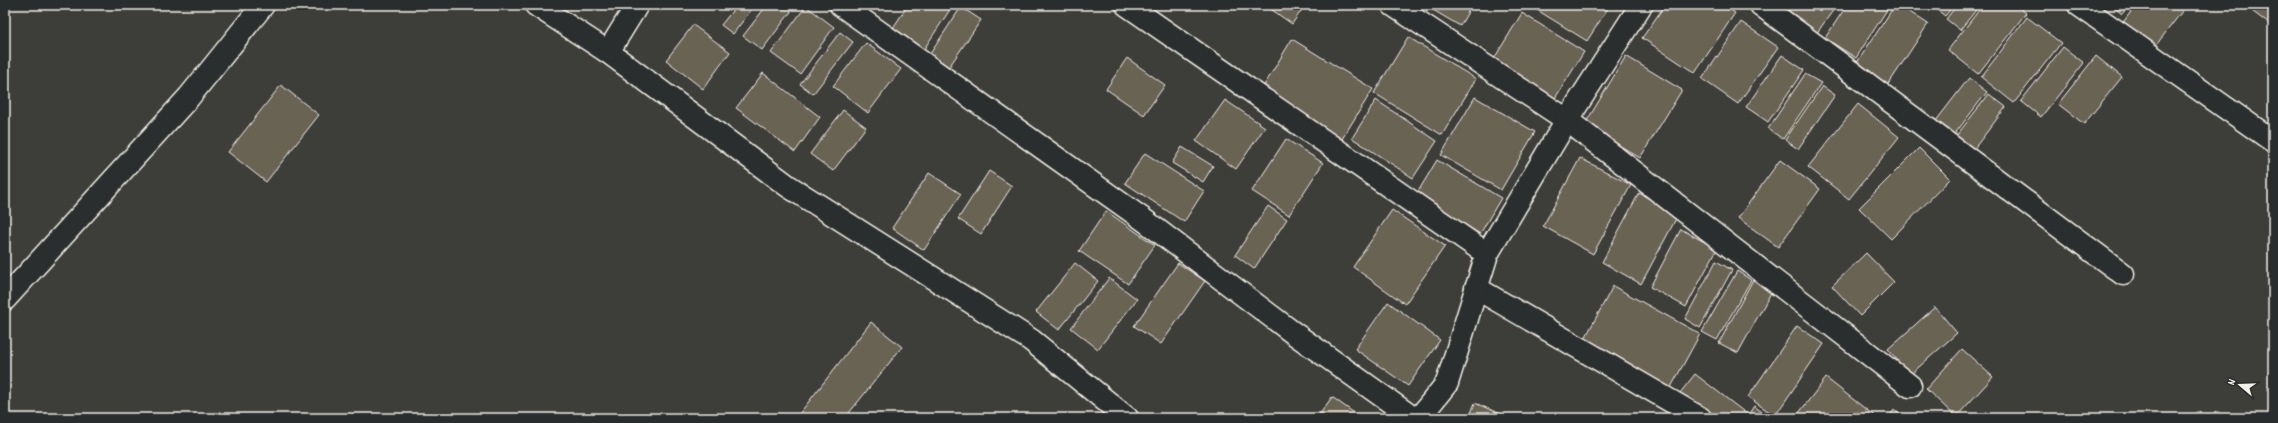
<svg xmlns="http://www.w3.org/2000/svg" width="2278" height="423" font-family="Dekko,sans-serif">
<rect width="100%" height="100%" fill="#3d3d39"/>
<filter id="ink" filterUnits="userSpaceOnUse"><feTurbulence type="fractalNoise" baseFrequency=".025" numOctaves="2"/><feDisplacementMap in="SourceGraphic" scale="8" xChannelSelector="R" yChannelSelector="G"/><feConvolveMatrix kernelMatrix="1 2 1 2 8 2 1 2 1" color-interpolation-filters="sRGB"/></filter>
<g filter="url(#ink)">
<g fill="#696352" stroke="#f4f1e8">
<path d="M 737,5 L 755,5 L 733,34 L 721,25 Z"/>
<path d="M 767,5 L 796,5 L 762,50 L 743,36 Z"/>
<path d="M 908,5 L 953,5 L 922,52 L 891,31 Z"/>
<path d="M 1265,5 L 1305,5 L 1292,24 Z"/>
<path d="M 1436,5 L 1472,5 L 1460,26 L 1433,10 Z"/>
<path d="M 1529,5 L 1610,5 L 1587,41 Z"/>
<path d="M 1665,5 L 1723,5 L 1735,13 L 1695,73 L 1642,38 Z"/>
<path d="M 1776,5 L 1837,5 L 1816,34 Z"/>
<path d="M 1847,5 L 1890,5 L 1856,58 L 1825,38 Z"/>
<path d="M 1895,5 L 1899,5 L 1928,24 L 1886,88 L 1854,67 Z"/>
<path d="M 1931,5 L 1954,5 L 1945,16 Z"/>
<path d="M 1957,5 L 1980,5 L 1960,30 L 1946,19 Z"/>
<path d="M 1983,5 L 2016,5 L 2026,13 L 1978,74 L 1948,50 Z"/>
<path d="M 2111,5 L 2130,5 L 2122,14 Z"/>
<path d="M 2136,5 L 2187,5 L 2153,49 L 2121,25 Z"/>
<path d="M 2244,5 L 2273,5 L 2273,27 Z"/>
<path d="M 806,6 L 834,27 L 800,74 L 771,53 Z"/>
<path d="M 961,7 L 981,20 L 947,70 L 928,57 Z"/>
<path d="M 1522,13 L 1584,52 L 1554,100 L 1492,62 Z"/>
<path d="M 2027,17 L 2061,43 L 2014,103 L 1981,77 Z"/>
<path d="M 1741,22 L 1778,47 L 1738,104 L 1702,79 Z"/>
<path d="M 693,25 L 730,52 L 703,89 L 666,60 Z"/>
<path d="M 840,32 L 853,42 L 813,94 L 800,84 Z"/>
<path d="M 1408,37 L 1476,79 L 1442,135 L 1374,93 Z"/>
<path d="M 1292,39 L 1373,89 L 1342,139 L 1262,89 Z"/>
<path d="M 866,43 L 901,69 L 868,113 L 833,86 Z"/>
<path d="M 2063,47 L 2084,63 L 2041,117 L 2021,101 Z"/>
<path d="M 1782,55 L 1804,70 L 1768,122 L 1746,107 Z"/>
<path d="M 1626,56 L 1682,90 L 1640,158 L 1585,124 Z"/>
<path d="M 2096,56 L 2122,77 L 2084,124 L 2058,104 Z"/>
<path d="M 1127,58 L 1165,85 L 1144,115 L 1106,89 Z"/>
<path d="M 763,73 L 820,117 L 795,152 L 736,108 Z"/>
<path d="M 1805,74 L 1821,83 L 1783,139 L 1768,129 Z"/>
<path d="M 1969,78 L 1987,92 L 1950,140 L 1932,126 Z"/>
<path d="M 281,85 L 319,115 L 266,182 L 228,152 Z"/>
<path d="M 1822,86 L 1835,95 L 1798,149 L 1785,140 Z"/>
<path d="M 1989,94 L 2006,107 L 1970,154 L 1953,140 Z"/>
<path d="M 1475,97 L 1535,132 L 1501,190 L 1441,155 Z"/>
<path d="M 1225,100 L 1265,127 L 1236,169 L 1196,141 Z"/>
<path d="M 1376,100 L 1437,141 L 1413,178 L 1352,138 Z"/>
<path d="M 1858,104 L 1899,137 L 1849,199 L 1808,167 Z"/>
<path d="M 843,110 L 866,127 L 833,171 L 810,154 Z"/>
<path d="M 1286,139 L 1323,163 L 1289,215 L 1252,191 Z"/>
<path d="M 1182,147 L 1213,166 L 1203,182 L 1172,163 Z"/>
<path d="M 1919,148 L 1950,179 L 1891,239 L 1859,208 Z"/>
<path d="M 1145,153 L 1204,191 L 1184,222 L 1125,183 Z"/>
<path d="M 1580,158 L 1631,185 L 1593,254 L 1543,226 Z"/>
<path d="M 1437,160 L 1501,198 L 1480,234 L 1416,195 Z"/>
<path d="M 1780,160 L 1820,189 L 1778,247 L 1738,218 Z"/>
<path d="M 989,171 L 1012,186 L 981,234 L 958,219 Z"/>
<path d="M 929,173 L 961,194 L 924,250 L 892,228 Z"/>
<path d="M 1639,193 L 1678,215 L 1641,284 L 1602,262 Z"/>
<path d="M 1268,206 L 1287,219 L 1254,269 L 1235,255 Z"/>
<path d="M 1392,210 L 1445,246 L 1405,304 L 1353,267 Z"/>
<path d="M 1106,211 L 1155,245 L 1128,284 L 1079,251 Z"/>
<path d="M 1681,229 L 1717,249 L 1686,307 L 1650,287 Z"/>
<path d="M 1866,253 L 1894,282 L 1860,316 L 1832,286 Z"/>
<path d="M 1716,261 L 1732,270 L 1700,328 L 1685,319 Z"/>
<path d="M 1075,263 L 1098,281 L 1059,330 L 1036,312 Z"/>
<path d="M 1178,263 L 1205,281 L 1161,344 L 1134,326 Z"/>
<path d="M 1737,271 L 1751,280 L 1717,340 L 1702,332 Z"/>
<path d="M 1109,278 L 1137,299 L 1098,349 L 1071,328 Z"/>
<path d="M 1754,278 L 1773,289 L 1738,353 L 1719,343 Z"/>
<path d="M 1613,286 L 1700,334 L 1670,389 L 1583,342 Z"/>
<path d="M 1388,302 L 1440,340 L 1408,386 L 1355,349 Z"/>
<path d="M 1935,307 L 1957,333 L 1910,375 L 1888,349 Z"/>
<path d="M 871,322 L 902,347 L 845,418 L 796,418 Z"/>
<path d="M 1797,326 L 1824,344 L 1775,416 L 1748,397 Z"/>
<path d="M 1962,349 L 1993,377 L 1956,417 L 1926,389 Z"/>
<path d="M 1695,374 L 1748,415 L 1754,406 L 1770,418 L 1713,418 L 1680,393 Z"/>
<path d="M 1826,378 L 1877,418 L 1795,418 Z"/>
<path d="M 1332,397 L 1361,418 L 1317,418 Z"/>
<path d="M 1475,403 L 1510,418 L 1469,418 Z"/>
<path d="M 1894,410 L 1905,418 L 1888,418 Z"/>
</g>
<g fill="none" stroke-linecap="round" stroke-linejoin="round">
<g stroke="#f4f1e8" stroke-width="25">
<g id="minor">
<path d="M 536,5 L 608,52 L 788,186 L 1031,340 L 1127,418"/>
<path d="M 841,5 L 1144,220 L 1292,332 L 1413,418"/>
<path d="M 1127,5 L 1487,254"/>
<path d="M 1393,5 L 1567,120 L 1910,386"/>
<path d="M 1761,5 L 2123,274"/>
<path d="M 2079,5 L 2273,141"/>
<path d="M 608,52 L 637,5"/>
<path d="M 1476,288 L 1700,418"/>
<path d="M 5,299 L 189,97 L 263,5"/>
<path d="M 1419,418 L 1447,383 L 1487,254 L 1567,120 L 1641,5"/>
</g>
</g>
<use href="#minor" stroke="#2a2d2e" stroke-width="22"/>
</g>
</g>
<rect width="2278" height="423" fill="none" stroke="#2a2d2e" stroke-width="20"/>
<rect x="10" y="10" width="2258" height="403" fill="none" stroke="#f4f1e8" stroke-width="1.5" filter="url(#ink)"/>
<g transform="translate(2240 385) rotate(289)" stroke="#2a2d2e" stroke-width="3" paint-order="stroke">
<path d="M0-3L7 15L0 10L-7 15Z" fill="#f4f1e8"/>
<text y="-6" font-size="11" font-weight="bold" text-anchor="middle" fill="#f4f1e8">N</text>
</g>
</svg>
